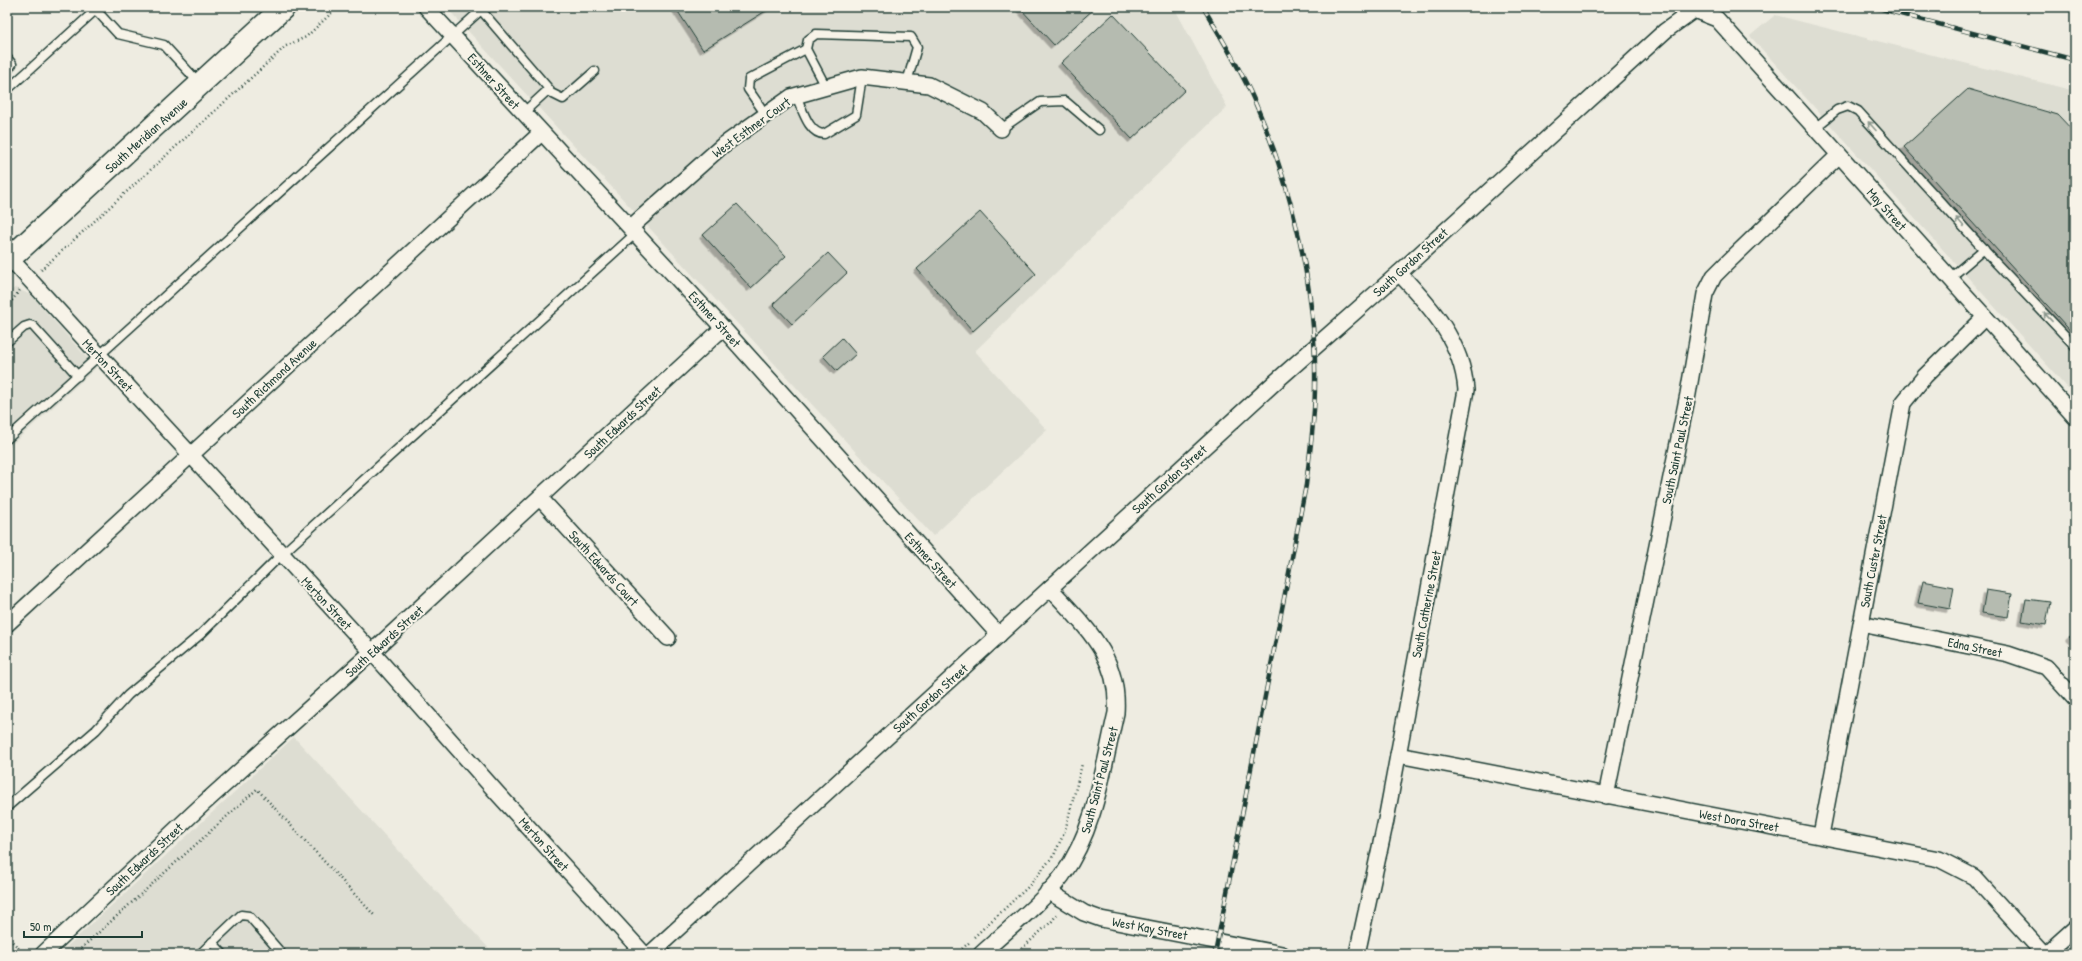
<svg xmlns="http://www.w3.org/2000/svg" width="2082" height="961" font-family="'Patrick Hand',sans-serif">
<defs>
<filter id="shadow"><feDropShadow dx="-3.5" dy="3.5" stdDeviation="0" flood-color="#0004"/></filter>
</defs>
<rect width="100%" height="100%" fill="#eeece1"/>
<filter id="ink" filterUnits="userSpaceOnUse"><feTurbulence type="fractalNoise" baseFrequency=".025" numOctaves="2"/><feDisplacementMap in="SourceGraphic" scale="8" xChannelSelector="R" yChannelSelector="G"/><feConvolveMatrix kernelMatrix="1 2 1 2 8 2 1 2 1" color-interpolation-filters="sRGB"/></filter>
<g filter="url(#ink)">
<g fill="#ddddd2">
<path d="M 446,7 L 1174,7 L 1227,107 L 975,351 L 1047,430 L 933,536 Z"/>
<path d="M 1775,15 L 2075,91 L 2075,396 L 1750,36 Z"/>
<path d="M 15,288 L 31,295 L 96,368 L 7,449 L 7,292 Z"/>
<path d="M 294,737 L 494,954 L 59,954 Z"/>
</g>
<g fill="#b5bbb0" stroke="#1f3d34" filter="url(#shadow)">
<path d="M 675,7 L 772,7 L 703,50 Z"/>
<path d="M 1019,7 L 1096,7 L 1054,45 Z"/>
<path d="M 1113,14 L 1185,90 L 1132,139 L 1061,63 Z"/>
<path d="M 1968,89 L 2058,115 L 2075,133 L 2075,336 L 1904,147 Z"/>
<path d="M 737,204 L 786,256 L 751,288 L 703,235 Z"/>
<path d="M 980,212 L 1036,274 L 973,331 L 917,269 Z"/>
<path d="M 828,253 L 847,273 L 792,324 L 773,304 Z"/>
<path d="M 842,338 L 856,354 L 837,371 L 823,356 Z"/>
<path d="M 1923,581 L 1954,587 L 1950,609 L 1918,603 Z"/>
<path d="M 1986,590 L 2012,594 L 2008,617 L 1982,613 Z"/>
<path d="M 2026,599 L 2050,602 L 2046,625 L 2022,621 Z"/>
<path d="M 2075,632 L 2075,643 L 2069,637 Z"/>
</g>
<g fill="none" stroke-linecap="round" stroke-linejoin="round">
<g stroke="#1f3d34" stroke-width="11">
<g id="lane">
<path d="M 96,10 L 118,34 L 164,45 L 200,84"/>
<path d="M 7,58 L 12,64 L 7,71"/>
<path d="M 826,87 L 806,49 L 808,40 L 816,34 L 911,37 L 917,47 L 907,82"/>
<path d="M 7,90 L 99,7"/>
<path d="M 547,91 L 563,99 L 595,71"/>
<path d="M 796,96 C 802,107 808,134 824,134 L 856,115 L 862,77"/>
<path d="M 766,115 L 748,89 L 749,79 L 806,49"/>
<path d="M 1815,128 L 1837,110 L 1848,106 L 1858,111 L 1997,264 L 2075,346"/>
<path d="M 1001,129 L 1040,102 L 1065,101 L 1099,130"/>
<path d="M 1950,278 L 1984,249"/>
<path d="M 7,342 L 24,327 L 30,325 L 33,326 L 78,376"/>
<path d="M 7,439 L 481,10 L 549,89 L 523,113"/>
<path d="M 7,807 L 96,730 L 128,695 L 201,634 L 282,554 L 636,233"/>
<path d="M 212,942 L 223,954"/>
<path d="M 659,946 L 667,954"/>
<path d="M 200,954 L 241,915 L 249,916 L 282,954"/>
</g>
</g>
<g stroke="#1f3d34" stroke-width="18">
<g id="street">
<path d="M 426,7 L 723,328 L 999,635"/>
<path d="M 631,227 L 722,146 L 791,97 L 862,77 L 929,85 L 983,112 L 1001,129"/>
<path d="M 7,255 L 372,652 L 498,794 L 644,954"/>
<path d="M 540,498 L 668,638"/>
<path d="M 7,624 L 541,133"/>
<path d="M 1861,624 L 2008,654 L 2046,667 L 2075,699"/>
<path d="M 1398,755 L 1939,859 L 1974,877 L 2044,954"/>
<path d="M 1606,796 L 1688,394 L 1705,294 L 1714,276 L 1727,263 L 1839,155"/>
<path d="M 1821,835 L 1903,403 L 1925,376 L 1985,317"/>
<path d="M 1048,891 L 1084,913 L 1101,919 L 1282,954"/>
<path d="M 43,954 L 202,805 L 372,652 L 723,328"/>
<path d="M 650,954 L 1273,384 L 1399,273 L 1665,31 L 1694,10 L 1717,19 L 2075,417"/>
<path d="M 981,954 C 1007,930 1042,903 1062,876 C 1096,829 1103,768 1116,713 C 1120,656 1085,627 1050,588"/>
<path d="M 1357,954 L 1386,820 L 1466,390 C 1462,341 1431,307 1399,273"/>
<path d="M 2046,954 L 2075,928"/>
</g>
</g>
<g stroke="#1f3d34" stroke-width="25">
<path id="secondary" d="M 7,261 L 284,7"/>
</g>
<g stroke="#1f3d34" stroke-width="2.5" stroke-dasharray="1 3" stroke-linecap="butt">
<path d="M 41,270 L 286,46 L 306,37 L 338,7"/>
<path d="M 7,307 L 20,290"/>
<path d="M 7,936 L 24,954"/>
<path d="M 974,937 L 1028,887 L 1054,855 L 1065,831 L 1082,764"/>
<path d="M 75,954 L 257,789 L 374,915"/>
<path d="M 956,954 L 971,941"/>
<path d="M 1016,954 L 1052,921 L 1057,914"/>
</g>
<use href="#lane" stroke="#f7f3e8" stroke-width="8"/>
<use href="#street" stroke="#f7f3e8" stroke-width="15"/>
<use href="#secondary" stroke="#f7f3e8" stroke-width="22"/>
<g stroke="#1f3d34" stroke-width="4.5">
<g id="rail">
<path d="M 1203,7 C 1221,37 1240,68 1254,100 C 1292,186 1317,291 1315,385 C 1315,419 1310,451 1306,485 L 1215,954"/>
<path d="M 1874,7 L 2075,60"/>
</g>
</g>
<use href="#rail" stroke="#f7f3e8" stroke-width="3" stroke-dasharray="9" stroke-linecap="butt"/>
</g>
<defs><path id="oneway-shaft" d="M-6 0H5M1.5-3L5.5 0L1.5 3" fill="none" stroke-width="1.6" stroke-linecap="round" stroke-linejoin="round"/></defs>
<g stroke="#8b988e">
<use href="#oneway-shaft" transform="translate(1872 126) rotate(-132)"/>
<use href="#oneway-shaft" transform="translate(1960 222) rotate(-132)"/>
<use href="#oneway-shaft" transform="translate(2048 317) rotate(-133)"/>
</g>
</g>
<g text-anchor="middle" stroke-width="4" stroke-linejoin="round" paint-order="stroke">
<g font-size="13" fill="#1f3d34" stroke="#f7f3e8">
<text transform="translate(494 81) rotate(48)" y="5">Esthner Street</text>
<text transform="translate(751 127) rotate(-36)" y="5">West Esthner Court</text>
<text transform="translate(146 135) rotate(-42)" y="5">South Meridian Avenue</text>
<text transform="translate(1887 209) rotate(48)" y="5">May Street</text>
<text transform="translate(1410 262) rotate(-42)" y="5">South Gordon Street</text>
<text transform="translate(715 319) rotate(48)" y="5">Esthner Street</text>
<text transform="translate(108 365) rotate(47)" y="5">Merton Street</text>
<text transform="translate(274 378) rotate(-43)" y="5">South Richmond Avenue</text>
<text transform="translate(622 422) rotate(-43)" y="5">South Edwards Street</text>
<text transform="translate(1677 450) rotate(-78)" y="5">South Saint Paul Street</text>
<text transform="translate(1169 479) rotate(-42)" y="5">South Gordon Street</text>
<text transform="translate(931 560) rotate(48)" y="5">Esthner Street</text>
<text transform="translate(1873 561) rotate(-79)" y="5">South Custer Street</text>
<text transform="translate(604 568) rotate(48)" y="5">South Edwards Court</text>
<text transform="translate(327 603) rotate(47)" y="5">Merton Street</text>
<text transform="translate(1426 604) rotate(-79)" y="5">South Catherine Street</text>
<text transform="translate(384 641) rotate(-42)" y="5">South Edwards Street</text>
<text transform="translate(1975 647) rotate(12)" y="5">Edna Street</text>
<text transform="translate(930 698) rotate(-42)" y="5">South Gordon Street</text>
<text transform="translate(1099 780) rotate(-75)" y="5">South Saint Paul Street</text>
<text transform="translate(1739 820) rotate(10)" y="5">West Dora Street</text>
<text transform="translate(544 844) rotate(48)" y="5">Merton Street</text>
<text transform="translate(144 859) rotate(-43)" y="5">South Edwards Street</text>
<text transform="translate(1150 928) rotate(11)" y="5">West Kay Street</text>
</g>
</g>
<rect width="2082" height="961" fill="none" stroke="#f7f3e8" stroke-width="24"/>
<rect x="12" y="12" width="2058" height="937" fill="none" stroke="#1f3d34" stroke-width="1.5" filter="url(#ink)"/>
<path d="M24 931v6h118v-6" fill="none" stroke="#1f3d34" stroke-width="2"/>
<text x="30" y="931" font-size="12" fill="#1f3d34" stroke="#f7f3e8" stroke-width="3" paint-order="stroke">50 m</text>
</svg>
